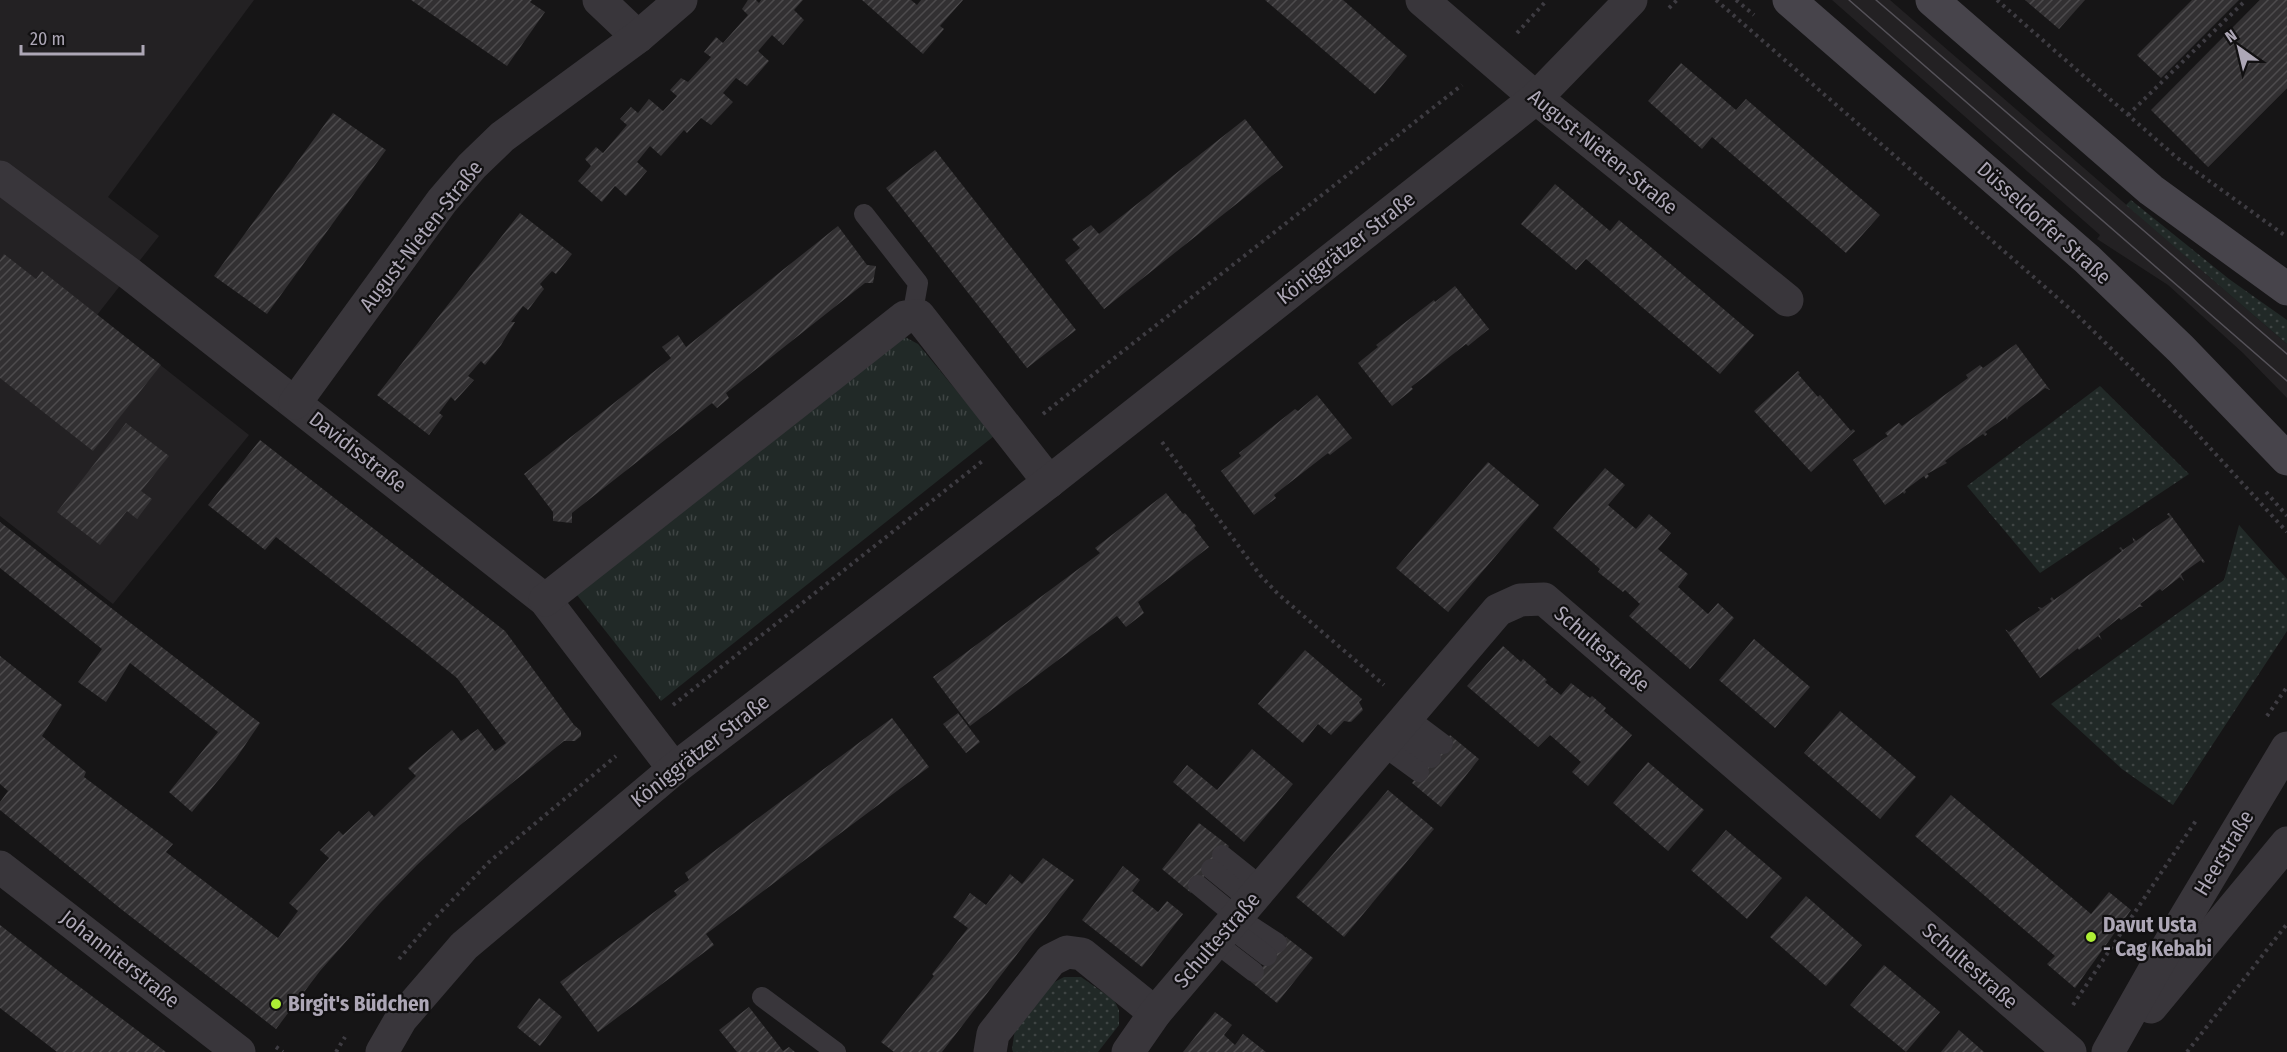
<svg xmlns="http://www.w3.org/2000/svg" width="2287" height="1052" font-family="'Fira Sans Condensed',sans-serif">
<defs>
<pattern id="grass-dots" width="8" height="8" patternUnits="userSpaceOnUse" patternTransform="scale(1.5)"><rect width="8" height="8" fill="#212927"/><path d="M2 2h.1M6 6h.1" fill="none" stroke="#3f4544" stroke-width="1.8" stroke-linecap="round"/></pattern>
<pattern id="park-tufts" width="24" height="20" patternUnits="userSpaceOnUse" patternTransform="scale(1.5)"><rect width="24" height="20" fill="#212927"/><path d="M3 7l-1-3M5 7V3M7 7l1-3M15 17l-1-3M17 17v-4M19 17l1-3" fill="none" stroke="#3f4544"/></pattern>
<pattern id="building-hatch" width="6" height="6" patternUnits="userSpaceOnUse" patternTransform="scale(1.5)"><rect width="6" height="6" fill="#323032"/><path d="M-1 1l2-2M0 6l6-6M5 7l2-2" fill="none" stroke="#4d4b4d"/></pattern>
</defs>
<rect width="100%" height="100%" fill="#161516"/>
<g fill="#232123">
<path d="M 0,0 L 254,0 L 108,197 L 159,236 L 97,315 L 249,435 L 113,604 L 0,516 Z"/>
<path d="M 1832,0 L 1890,0 L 2287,344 L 2287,398 L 2243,353 L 2168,285 L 2097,239 L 2100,235 Z"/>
</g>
<g fill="url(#grass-dots)">
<path d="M 2131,200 L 2229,279 L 2287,320 L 2287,344 L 2126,205 Z"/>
<path d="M 2100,386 L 2189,474 L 2040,573 L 1967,486 Z"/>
<path d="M 2239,525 L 2287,579 L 2287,631 L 2173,805 L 2122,769 L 2051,704 L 2224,580 Z"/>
<path d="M 1064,977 L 1081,977 L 1114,1000 L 1119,1010 L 1119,1025 L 1098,1052 L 1013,1052 L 1012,1049 L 1015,1029 L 1049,985 Z"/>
</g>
<path fill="url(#park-tufts)" d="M 905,337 L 918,344 L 994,436 L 661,701 L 573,590 Z"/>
<g fill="url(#building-hatch)">
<path d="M 411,0 L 532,0 L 530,2 L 545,12 L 507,66 Z"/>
<path d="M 748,0 L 756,0 L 759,3 L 761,0 L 803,0 L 794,10 L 804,20 L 783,45 L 772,35 L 758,51 L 769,61 L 747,86 L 736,78 L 723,93 L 733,102 L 711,125 L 701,118 L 687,133 L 684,130 L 661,156 L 650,146 L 637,162 L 647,171 L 626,196 L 615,186 L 602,202 L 578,181 L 591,166 L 585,159 L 596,147 L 603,153 L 627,125 L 620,119 L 631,107 L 638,113 L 649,99 L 663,111 L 677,96 L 670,90 L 681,78 L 688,82 L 711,57 L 704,52 L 716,37 L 723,43 L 748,15 L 742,9 Z"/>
<path d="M 862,0 L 911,0 L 917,5 L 921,0 L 963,0 L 940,26 L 944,29 L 923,54 Z"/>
<path d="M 1265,0 L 1343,0 L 1407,56 L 1375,94 Z"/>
<path d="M 2025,0 L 2085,0 L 2059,29 Z"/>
<path d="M 2192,0 L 2239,0 L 2161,78 L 2137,55 Z"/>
<path d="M 2260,0 L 2287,0 L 2287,88 L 2208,167 L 2151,110 Z"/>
<path d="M 1681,63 L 1736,110 L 1746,99 L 1880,215 L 1846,253 L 1712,137 L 1702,149 L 1648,101 Z"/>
<path d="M 333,113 L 386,150 L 267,314 L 214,276 Z"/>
<path d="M 1245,119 L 1283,167 L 1104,309 L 1065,260 L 1080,248 L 1072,239 L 1091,225 L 1099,234 Z"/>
<path d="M 935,150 L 1076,330 L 1027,368 L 886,188 Z"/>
<path d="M 1555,184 L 1610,231 L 1619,220 L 1754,335 L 1720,374 L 1586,259 L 1576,270 L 1521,224 Z"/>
<path d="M 520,213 L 572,254 L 556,274 L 552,271 L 540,284 L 544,289 L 528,310 L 523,306 L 511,322 L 515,322 L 501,345 L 485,365 L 481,361 L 468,376 L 474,380 L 455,401 L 451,397 L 439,413 L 443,416 L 429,435 L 377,395 Z"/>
<path d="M 838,226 L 867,265 L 876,266 L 873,283 L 865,283 L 726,393 L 729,398 L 717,408 L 712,403 L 572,513 L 572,523 L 553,521 L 553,512 L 524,474 L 671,358 L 662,347 L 678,335 L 686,347 Z"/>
<path d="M 4,254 L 36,279 L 42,271 L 161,365 L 93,451 L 0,378 L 0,260 Z"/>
<path d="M 1455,286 L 1489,329 L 1468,346 L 1466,344 L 1411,387 L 1413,389 L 1392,406 L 1358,363 L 1378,347 L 1376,345 L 1434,300 L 1435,302 Z"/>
<path d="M 2016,344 L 2050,390 L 2045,388 L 2008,417 L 2007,420 L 2006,417 L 1985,432 L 1987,434 L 1985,436 L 1983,434 L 1965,446 L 1945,461 L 1947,463 L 1927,474 L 1929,476 L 1926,479 L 1924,476 L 1905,490 L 1906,492 L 1904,494 L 1903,492 L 1885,505 L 1853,460 L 1888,436 L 1885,433 L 1899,423 L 1902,426 L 1968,378 L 1966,375 L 1980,365 L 1983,368 Z"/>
<path d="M 1798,371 L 1800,373 L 1798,374 L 1818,397 L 1820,395 L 1851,431 L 1853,429 L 1855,431 L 1811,472 L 1754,411 Z"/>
<path d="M 1317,395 L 1352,438 L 1330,455 L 1328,453 L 1274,495 L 1276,498 L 1254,515 L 1221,471 L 1241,456 L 1239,453 L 1295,409 L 1298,411 Z"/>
<path d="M 126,423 L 169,456 L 141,491 L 152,499 L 137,519 L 127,511 L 100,545 L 57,512 Z"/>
<path d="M 260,440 L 505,631 L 574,725 L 581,731 L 581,736 L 575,741 L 564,741 L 459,826 L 417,865 L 380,903 L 320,971 L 276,1029 L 121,909 L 0,810 L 0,802 L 8,791 L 0,784 L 0,656 L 62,705 L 42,736 L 86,772 L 84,777 L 173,844 L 166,852 L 278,938 L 298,911 L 289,903 L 329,858 L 320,850 L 339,831 L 343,835 L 369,811 L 374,817 L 416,776 L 408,768 L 452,730 L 461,741 L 478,729 L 495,751 L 506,743 L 457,678 L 417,646 L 276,537 L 265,550 L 208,505 Z"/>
<path d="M 1488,462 L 1539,505 L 1448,612 L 1396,568 Z"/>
<path d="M 1605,468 L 1625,485 L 1608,505 L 1636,529 L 1649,514 L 1671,533 L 1658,549 L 1688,574 L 1678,587 L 1708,614 L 1718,603 L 1734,618 L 1690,669 L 1629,616 L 1640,604 L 1625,590 L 1623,592 L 1598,572 L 1600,569 L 1553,528 Z"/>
<path d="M 1166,493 L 1183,514 L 1185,513 L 1196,526 L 1194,528 L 1209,547 L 1138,602 L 1144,613 L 1126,627 L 1117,616 L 970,726 L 933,677 L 1100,553 L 1095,548 Z"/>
<path d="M 2169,513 L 2205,562 L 2203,563 L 2201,560 L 2181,574 L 2184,581 L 2180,577 L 2162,591 L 2160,589 L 2140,604 L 2143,607 L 2139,607 L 2121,620 L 2119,618 L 2099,634 L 2102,640 L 2098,636 L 2079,650 L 2078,648 L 2040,678 L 2005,629 L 2009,632 L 2040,610 L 2038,607 L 2042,608 L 2052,601 L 2050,599 L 2052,597 L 2054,600 L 2122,551 L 2119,548 L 2121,547 L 2123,550 L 2134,542 L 2132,537 L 2136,541 L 2170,517 L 2167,514 Z"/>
<path d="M 0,522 L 260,723 L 235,760 L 192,812 L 169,792 L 218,732 L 130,663 L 106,702 L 78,682 L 102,649 L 0,568 Z"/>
<path d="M 1754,639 L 1810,687 L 1775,728 L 1719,680 Z"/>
<path d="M 1503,646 L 1521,662 L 1523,659 L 1547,680 L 1545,682 L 1561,695 L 1571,683 L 1590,698 L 1592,696 L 1606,708 L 1604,711 L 1632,735 L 1588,786 L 1572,772 L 1581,762 L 1550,735 L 1538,747 L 1467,686 Z"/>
<path d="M 1305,650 L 1362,699 L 1359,702 L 1363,710 L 1351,722 L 1344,721 L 1331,735 L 1318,724 L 1303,743 L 1258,704 Z"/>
<path d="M 1840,711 L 1916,777 L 1880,819 L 1804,753 Z"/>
<path d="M 958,713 L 980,742 L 966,753 L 943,724 Z"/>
<path d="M 892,718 L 929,767 L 706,934 L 714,945 L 598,1032 L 560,982 L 677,895 L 674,891 L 689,880 L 685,873 Z"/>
<path d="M 1450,735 L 1479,759 L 1441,807 L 1412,783 Z"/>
<path d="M 1252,749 L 1293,784 L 1244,842 L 1173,782 L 1187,765 L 1217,790 Z"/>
<path d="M 1648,762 L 1704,810 L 1668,851 L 1613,803 Z"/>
<path d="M 1388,790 L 1434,829 L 1344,937 L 1296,897 Z"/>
<path d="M 1951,795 L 2091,914 L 2109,892 L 2131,910 L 2075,988 L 2047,964 L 2055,956 L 1915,836 Z"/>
<path d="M 1199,823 L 1229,846 L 1191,893 L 1162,869 Z"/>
<path d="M 1726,830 L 1782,878 L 1747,919 L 1691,870 Z"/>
<path d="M 1043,858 L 1074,880 L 942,1052 L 894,1052 L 881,1042 L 934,976 L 932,974 L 968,928 L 953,917 L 970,893 L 986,905 L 1010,874 L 1022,884 Z"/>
<path d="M 1123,866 L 1140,880 L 1132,891 L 1158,912 L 1167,901 L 1183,914 L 1142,967 L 1082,920 Z"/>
<path d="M 1806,896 L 1862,945 L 1826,986 L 1770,937 Z"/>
<path d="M 0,925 L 56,969 L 166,1052 L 57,1052 L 0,1008 Z"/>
<path d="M 1286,937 L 1313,958 L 1277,1003 L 1251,982 Z"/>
<path d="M 1884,965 L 1940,1012 L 1906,1052 L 1850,1005 Z"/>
<path d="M 539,998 L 562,1017 L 540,1046 L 517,1027 Z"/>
<path d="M 749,1007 L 783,1051 L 789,1047 L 795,1052 L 737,1052 L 719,1030 Z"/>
<path d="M 1215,1012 L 1232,1025 L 1224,1035 L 1235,1045 L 1243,1034 L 1266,1052 L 1183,1052 Z"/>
<path d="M 1959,1030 L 1984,1052 L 1941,1052 Z"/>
</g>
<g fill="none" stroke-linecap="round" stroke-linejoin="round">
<g stroke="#3e3c42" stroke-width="4" stroke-dasharray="3 4.5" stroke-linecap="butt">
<path d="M 1716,0 L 2076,314 L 2190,426 L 2287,532"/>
<path d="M 1736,0 L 1754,15"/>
<path d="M 1997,0 L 2176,157 L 2287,237"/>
<path d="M 1669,8 L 1677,0"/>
<path d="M 1517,33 L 1547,0"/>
<path d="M 2128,115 L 2246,0"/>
<path d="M 1043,414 L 1462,85"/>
<path d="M 1162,442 L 1260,575 L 1278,594 L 1384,685"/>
<path d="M 2266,492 L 2287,516"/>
<path d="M 673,705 L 985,459"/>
<path d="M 2267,716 L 2287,687"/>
<path d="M 436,917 L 489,862 L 616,756"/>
<path d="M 399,959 L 431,922"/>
<path d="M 2073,1005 L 2197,819"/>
<path d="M 276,1047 L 283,1052"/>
<path d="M 336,1052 L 345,1037"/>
<path d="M 2187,1052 L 2287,924"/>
</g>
<g stroke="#39363b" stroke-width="20">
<path d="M 864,214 L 918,283 L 912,317"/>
<path d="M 1407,717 L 1443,744"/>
<path d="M 1395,731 L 1431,758"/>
<path d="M 1382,745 L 1419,772"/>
<path d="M 1222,855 L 1262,887"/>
<path d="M 1211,869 L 1249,900"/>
<path d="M 1198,885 L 1237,917 L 1277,943"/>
<path d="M 1228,926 L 1267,956"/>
<path d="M 1215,942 L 1254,972"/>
<path d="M 762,997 L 836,1052"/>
</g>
<g stroke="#39363b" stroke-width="33">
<path d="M 599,0 L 638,37"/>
<path d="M 1422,0 L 1536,98 L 1787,300"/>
<path d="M 0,177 L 130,274 L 545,600 L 674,769"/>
<path d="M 295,403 L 442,201 L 472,166 L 502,137 L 638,37 L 681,0"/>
<path d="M 545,600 L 905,317 L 919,316 L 1049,482"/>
<path d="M 0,867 L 239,1052"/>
<path d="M 382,1052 L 401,1019 L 464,946 L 674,769 L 1049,482 L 1536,98 L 1631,0"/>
<path d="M 990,1052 L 993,1034 L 1051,960 L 1067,952 L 1082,954 L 1155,1013"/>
<path d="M 1128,1052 L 1155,1013 L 1498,610 L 1520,600 L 1544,599 L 2070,1052"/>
</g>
<g stroke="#39363b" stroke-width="33">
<path d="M 2151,1007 L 2287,843"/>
<path d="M 2108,1052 L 2164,953 L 2287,748"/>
</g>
<g stroke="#47444b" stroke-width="33">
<path d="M 1789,0 L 2087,259 L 2181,349 L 2287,459"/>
<path d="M 1932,0 L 2151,190 L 2287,289"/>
</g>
<g stroke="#545158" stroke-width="1.5">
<path d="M 1849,0 L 2287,381"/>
<path d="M 1876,0 L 2287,354"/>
</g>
</g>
<g fill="#adee35" stroke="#111011" stroke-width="2">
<circle cx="2091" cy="937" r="6"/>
<circle cx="276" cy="1004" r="6"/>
</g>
<g text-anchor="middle" stroke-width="4.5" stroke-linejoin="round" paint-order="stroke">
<g font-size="21" fill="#ada7b6" stroke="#111011">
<text transform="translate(1603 152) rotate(39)" y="7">August-Nieten-Straße</text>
<text transform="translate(2044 223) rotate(42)" y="7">Düsseldorfer Straße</text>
<text transform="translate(421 236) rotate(-52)" y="7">August-Nieten-Straße</text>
<text transform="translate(1346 248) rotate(-38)" y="7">Königgrätzer Straße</text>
<text transform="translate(358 452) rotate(38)" y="7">Davidisstraße</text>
<text transform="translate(1602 649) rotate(41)" y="7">Schultestraße</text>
<text transform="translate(700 751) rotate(-38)" y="7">Königgrätzer Straße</text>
<text transform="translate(2224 853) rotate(-59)" y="7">Heerstraße</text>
<text transform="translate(1217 940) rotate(-49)" y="7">Schultestraße</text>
<text transform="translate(120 959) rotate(38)" y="7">Johanniterstraße</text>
<text transform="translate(1970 966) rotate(41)" y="7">Schultestraße</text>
</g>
<g font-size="21" font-weight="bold" fill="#ada7b6" stroke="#111011" text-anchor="start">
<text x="2103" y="932">Davut Usta<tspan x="2103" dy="24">- Cag Kebabi</tspan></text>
<text x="288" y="1011">Birgit's Büdchen</text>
</g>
</g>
<g transform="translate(2239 48) rotate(326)" stroke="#111011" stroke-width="4.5" paint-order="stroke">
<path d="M0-4.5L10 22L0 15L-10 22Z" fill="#ada7b6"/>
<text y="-9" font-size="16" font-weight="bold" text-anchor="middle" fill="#ada7b6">N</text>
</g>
<path d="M21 45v9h122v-9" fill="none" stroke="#ada7b6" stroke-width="3"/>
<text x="30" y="45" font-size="18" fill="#ada7b6" stroke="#111011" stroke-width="4.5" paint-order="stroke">20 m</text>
</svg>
